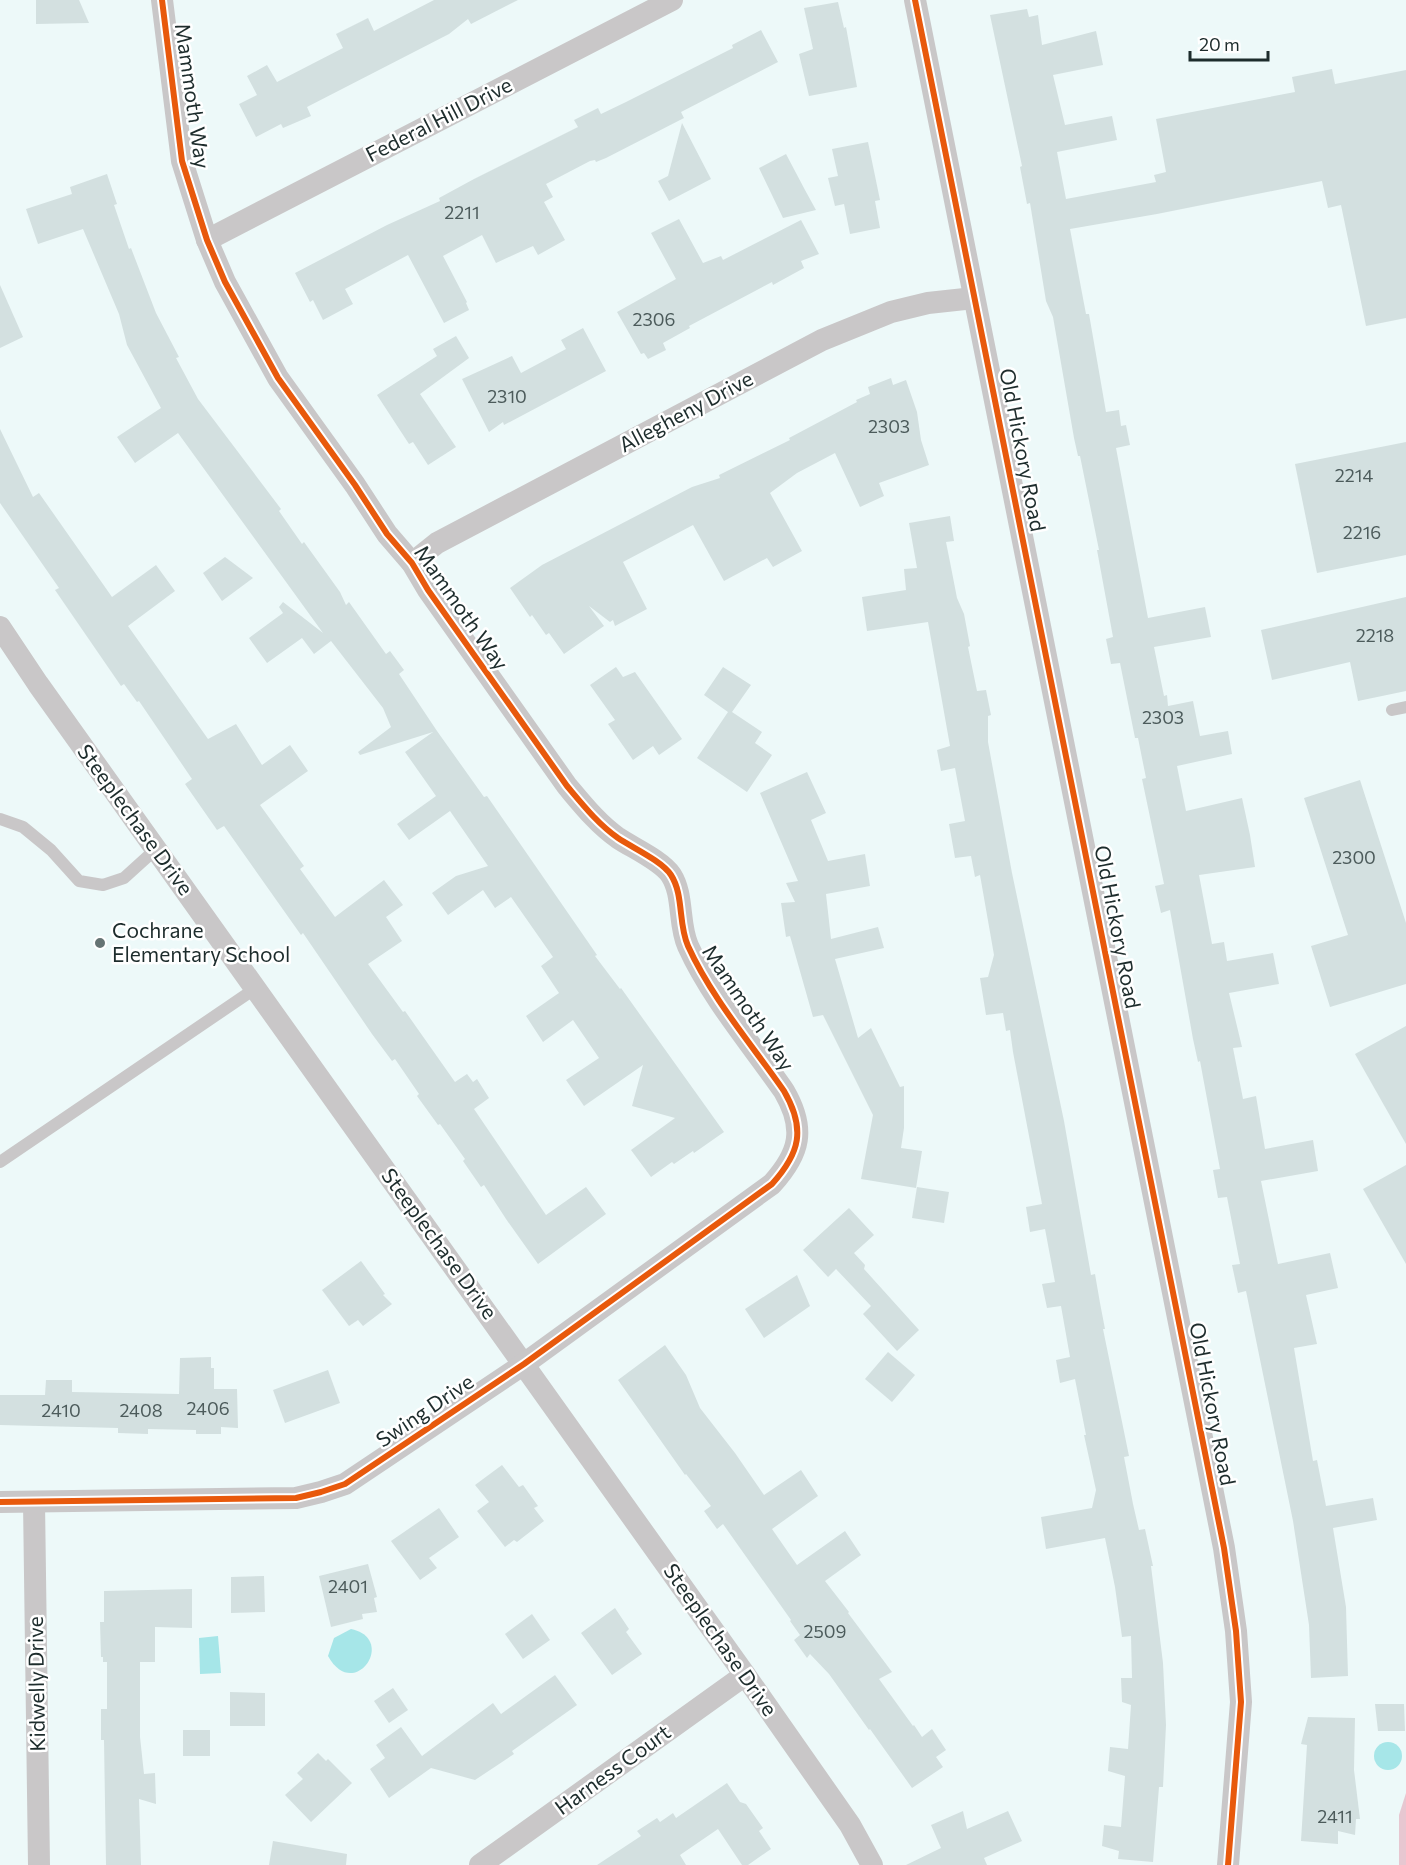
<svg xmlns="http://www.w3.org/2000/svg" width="1406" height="1865" font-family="Commissioner,sans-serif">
<rect width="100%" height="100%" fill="#edf9f9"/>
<path fill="#e7c7d1" d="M 1406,1793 L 1406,1865 L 1399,1865 L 1399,1815 Z"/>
<g fill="#a6e6e8">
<path d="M 351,1629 C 398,1639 354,1703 328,1656 L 334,1638 Z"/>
<path d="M 218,1636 L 221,1673 L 200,1674 L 199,1638 Z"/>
<circle cx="1388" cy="1756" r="14"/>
</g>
<g fill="#d3e0e0">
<path d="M 36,0 L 79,0 L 89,23 L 36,24 Z"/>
<path d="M 434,0 L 518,0 L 471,24 L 468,19 L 449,34 L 307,107 L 311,116 L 283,128 L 281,124 L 256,137 L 239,104 L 257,95 L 247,76 L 267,65 L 277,82 L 343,48 L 336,34 L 368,18 L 374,31 Z"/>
<path d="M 838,2 L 844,28 L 846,27 L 857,87 L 809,96 L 799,54 L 813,49 L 804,8 Z"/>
<path d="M 1027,9 L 1029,17 L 1038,15 L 1042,45 L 1096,31 L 1103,65 L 1053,75 L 1065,125 L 1112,116 L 1117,140 L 1057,152 L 1066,199 L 1156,182 L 1154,175 L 1166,172 L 1156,119 L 1295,92 L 1292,77 L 1332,69 L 1335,84 L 1406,70 L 1406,318 L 1366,326 L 1341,205 L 1328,208 L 1322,181 L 1157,214 L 1070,229 L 1082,293 L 1086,314 L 1089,314 L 1106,412 L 1119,410 L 1121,426 L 1126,425 L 1130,445 L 1116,448 L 1148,618 L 1205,607 L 1211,637 L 1154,647 L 1164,696 L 1167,695 L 1168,706 L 1193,701 L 1200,736 L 1228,731 L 1232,754 L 1177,766 L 1186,811 L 1242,798 L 1250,835 L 1255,867 L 1199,875 L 1212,944 L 1224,942 L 1227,961 L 1273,953 L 1279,984 L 1229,993 L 1242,1047 L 1233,1048 L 1243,1099 L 1256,1096 L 1265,1149 L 1313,1140 L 1318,1171 L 1261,1181 L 1278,1264 L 1330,1253 L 1338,1288 L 1306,1295 L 1317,1344 L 1294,1348 L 1313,1461 L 1317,1460 L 1326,1506 L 1373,1498 L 1377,1520 L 1333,1528 L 1346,1607 L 1348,1676 L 1311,1678 L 1309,1625 L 1293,1521 L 1246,1291 L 1238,1293 L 1232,1265 L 1240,1264 L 1227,1197 L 1218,1198 L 1213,1170 L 1220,1169 L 1200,1061 L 1198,1062 L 1193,1039 L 1170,910 L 1161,913 L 1155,886 L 1164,884 L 1142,779 L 1146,778 L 1138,738 L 1135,738 L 1120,663 L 1111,664 L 1106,639 L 1113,637 L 1097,550 L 1099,550 L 1080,456 L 1078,456 L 1074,438 L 1053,317 L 1046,301 L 1030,203 L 1027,204 L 1020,167 L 1022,166 L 990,15 Z"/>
<path d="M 761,30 L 778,62 L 681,112 L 684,118 L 606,158 L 596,162 L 595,160 L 590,161 L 546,184 L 553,197 L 544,202 L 565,240 L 538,255 L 533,246 L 496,263 L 482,235 L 443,256 L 467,302 L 466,303 L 469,310 L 444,323 L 408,255 L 345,289 L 353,304 L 323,320 L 313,300 L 310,302 L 295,273 L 387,225 L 440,201 L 439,198 L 474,179 L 578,127 L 574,120 L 598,108 L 601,114 L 626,102 L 733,48 L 732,45 Z"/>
<path d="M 682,123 L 711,179 L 669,201 L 658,181 L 668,176 Z"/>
<path d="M 868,142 L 880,200 L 875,201 L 880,228 L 850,234 L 844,204 L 835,206 L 828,178 L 838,176 L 832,149 Z"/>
<path d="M 786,154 L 805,190 L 816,210 L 783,218 L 759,168 Z"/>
<path d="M 107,174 L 117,204 L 114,205 L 129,249 L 131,248 L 156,313 L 179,357 L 176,358 L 198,399 L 281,509 L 279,511 L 302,544 L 304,542 L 340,592 L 346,605 L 349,602 L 386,654 L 390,651 L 404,670 L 399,674 L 437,731 L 484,797 L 487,796 L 597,955 L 595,956 L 620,989 L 621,988 L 724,1132 L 694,1153 L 693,1151 L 674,1164 L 672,1162 L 651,1177 L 631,1150 L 675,1118 L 632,1106 L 643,1065 L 584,1106 L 566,1080 L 599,1058 L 573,1020 L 543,1042 L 526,1016 L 559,993 L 541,966 L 553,957 L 511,897 L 495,908 L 483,890 L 448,915 L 432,893 L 456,876 L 488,866 L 450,811 L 409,840 L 397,824 L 436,796 L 405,752 L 433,732 L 360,755 L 358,752 L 391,727 L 383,708 L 331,641 L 314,654 L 302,638 L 267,663 L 249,638 L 283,613 L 279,607 L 283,602 L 323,633 L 178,433 L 135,463 L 117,437 L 161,408 L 127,345 L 119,314 L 83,229 L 38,244 L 26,209 L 72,194 L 70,187 Z"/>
<path d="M 679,219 L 703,263 L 721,256 L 723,260 L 801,220 L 819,254 L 801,261 L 804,268 L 773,285 L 772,282 L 689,326 L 690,328 L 663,343 L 666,350 L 648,359 L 644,353 L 641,354 L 617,312 L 676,279 L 651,233 Z"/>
<path d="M 0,285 L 23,337 L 0,348 Z"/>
<path d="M 583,328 L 606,371 L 504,425 L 503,422 L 489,432 L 462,379 L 512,356 L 521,373 L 566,349 L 561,340 Z"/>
<path d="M 456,336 L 469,358 L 420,394 L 456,447 L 428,465 L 413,442 L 409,444 L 377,395 L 437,356 L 433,349 Z"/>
<path d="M 891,378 L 893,385 L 906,380 L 917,412 L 921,440 L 929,465 L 879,483 L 884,496 L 860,507 L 835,453 L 797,473 L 770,493 L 802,551 L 773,567 L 767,558 L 724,581 L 693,525 L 623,562 L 647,609 L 615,626 L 613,620 L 610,622 L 589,606 L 604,626 L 564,654 L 549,633 L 546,635 L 532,615 L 530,617 L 510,588 L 542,565 L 692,487 L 720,478 L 719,475 L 790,440 L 789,438 L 857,402 L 856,400 L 870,394 L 868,387 Z"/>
<path d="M 0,429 L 33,497 L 39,493 L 112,597 L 156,565 L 175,591 L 128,626 L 208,739 L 236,724 L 262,765 L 290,745 L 308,771 L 260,805 L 304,866 L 300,869 L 335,917 L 384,880 L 403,905 L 386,917 L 402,941 L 368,964 L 403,1012 L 405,1011 L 455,1082 L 467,1074 L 473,1082 L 477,1079 L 489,1098 L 474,1109 L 546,1215 L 586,1187 L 606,1214 L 538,1264 L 506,1219 L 484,1185 L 481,1187 L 463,1161 L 465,1159 L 440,1124 L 438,1125 L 417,1096 L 419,1094 L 395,1059 L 392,1061 L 372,1034 L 303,933 L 301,935 L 224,826 L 217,830 L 185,784 L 192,779 L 139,701 L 137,702 L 124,684 L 121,686 L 55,590 L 59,588 L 0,503 Z"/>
<path d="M 1406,442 L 1406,555 L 1317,573 L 1295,464 Z"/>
<path d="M 950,516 L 954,541 L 946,542 L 950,562 L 957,598 L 964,614 L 970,646 L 968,647 L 977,691 L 986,690 L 991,715 L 988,716 L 988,742 L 1012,873 L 1064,1121 L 1091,1275 L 1095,1274 L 1100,1303 L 1105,1329 L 1103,1329 L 1129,1456 L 1124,1457 L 1133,1504 L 1139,1530 L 1145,1529 L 1153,1566 L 1151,1566 L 1163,1663 L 1166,1725 L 1163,1787 L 1159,1787 L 1153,1862 L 1118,1859 L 1119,1851 L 1102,1846 L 1104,1825 L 1121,1827 L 1125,1776 L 1108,1771 L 1110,1747 L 1128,1749 L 1131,1705 L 1122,1702 L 1121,1678 L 1132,1678 L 1131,1636 L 1122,1637 L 1115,1587 L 1105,1538 L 1046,1549 L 1041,1517 L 1092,1508 L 1096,1490 L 1084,1435 L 1086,1435 L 1075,1379 L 1060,1383 L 1056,1360 L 1070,1357 L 1061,1306 L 1047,1308 L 1042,1284 L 1055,1282 L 1045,1229 L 1030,1232 L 1026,1207 L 1042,1204 L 1013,1052 L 1010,1030 L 1006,1031 L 1003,1013 L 986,1015 L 980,978 L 988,977 L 994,955 L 980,875 L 975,877 L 971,856 L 955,858 L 949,824 L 965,821 L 955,768 L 941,771 L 937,750 L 950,746 L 928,622 L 867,631 L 862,597 L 906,590 L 904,569 L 917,568 L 909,523 Z"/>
<path d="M 225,557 L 253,578 L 222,601 L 203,573 Z"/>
<path d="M 1406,597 L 1406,691 L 1358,701 L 1350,662 L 1272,680 L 1261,630 Z"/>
<path d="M 616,667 L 623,677 L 635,672 L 682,739 L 659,755 L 653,746 L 633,760 L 608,724 L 615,720 L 590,685 Z"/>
<path d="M 723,667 L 751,685 L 732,712 L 762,732 L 755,743 L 772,755 L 747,792 L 697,758 L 728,712 L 704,695 Z"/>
<path d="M 807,772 L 826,813 L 811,820 L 828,861 L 865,854 L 870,886 L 826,894 L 831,939 L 878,927 L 884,948 L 835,959 L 858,1038 L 871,1028 L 900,1087 L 904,1086 L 904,1128 L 901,1148 L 922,1151 L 916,1188 L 861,1179 L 873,1115 L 823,1015 L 813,1017 L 790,936 L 786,937 L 781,903 L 795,902 L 786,883 L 798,881 L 760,793 Z"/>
<path d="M 1360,780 L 1406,923 L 1406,984 L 1330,1007 L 1311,946 L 1348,935 L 1304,798 Z"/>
<path d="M 1406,1026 L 1406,1144 L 1355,1054 Z"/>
<path d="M 1406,1165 L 1406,1264 L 1363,1189 Z"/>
<path d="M 917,1187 L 949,1192 L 944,1223 L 912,1218 Z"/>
<path d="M 849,1208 L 874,1235 L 854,1253 L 865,1265 L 864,1269 L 919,1330 L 897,1351 L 863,1314 L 871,1306 L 836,1269 L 828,1277 L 803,1250 Z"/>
<path d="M 361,1261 L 385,1294 L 383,1295 L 392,1304 L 363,1326 L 358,1320 L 349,1326 L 322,1290 Z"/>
<path d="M 797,1275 L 810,1306 L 764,1338 L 745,1309 Z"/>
<path d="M 665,1345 L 686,1375 L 700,1408 L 735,1453 L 764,1495 L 801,1470 L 818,1496 L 772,1529 L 797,1565 L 845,1531 L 861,1555 L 825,1581 L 849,1612 L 848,1613 L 892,1672 L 879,1679 L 913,1726 L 914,1725 L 922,1737 L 932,1729 L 946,1750 L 936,1757 L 943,1767 L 912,1788 L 870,1729 L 869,1730 L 829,1674 L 810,1654 L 807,1658 L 794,1640 L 800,1635 L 790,1621 L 791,1620 L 723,1524 L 717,1529 L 704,1511 L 711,1506 L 686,1474 L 685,1475 L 618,1380 Z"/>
<path d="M 888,1352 L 915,1375 L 892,1402 L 865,1379 Z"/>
<path d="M 211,1357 L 211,1368 L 214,1368 L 214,1389 L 237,1389 L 238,1428 L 221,1427 L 221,1434 L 196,1434 L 196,1430 L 148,1429 L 148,1434 L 118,1433 L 118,1428 L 0,1425 L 0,1395 L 45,1395 L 46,1380 L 72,1380 L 72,1392 L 179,1394 L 180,1358 Z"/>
<path d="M 328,1370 L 340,1403 L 285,1423 L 273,1390 Z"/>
<path d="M 502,1465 L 519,1487 L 523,1485 L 538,1506 L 534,1508 L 544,1521 L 517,1542 L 514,1540 L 505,1547 L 477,1511 L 489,1502 L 475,1485 Z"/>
<path d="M 439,1508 L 459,1537 L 429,1558 L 437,1568 L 420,1580 L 391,1541 Z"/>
<path d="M 368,1564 L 377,1597 L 374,1598 L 377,1612 L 362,1614 L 363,1619 L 331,1627 L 319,1576 Z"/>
<path d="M 264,1576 L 265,1612 L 231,1613 L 231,1577 Z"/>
<path d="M 192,1589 L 192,1628 L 155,1627 L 155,1662 L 140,1662 L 140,1737 L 144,1774 L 155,1773 L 156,1804 L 139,1799 L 141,1865 L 106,1865 L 104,1740 L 101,1740 L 101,1709 L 107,1709 L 107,1662 L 103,1662 L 103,1657 L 101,1657 L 100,1622 L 104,1622 L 104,1591 Z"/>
<path d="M 615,1608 L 629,1629 L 626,1632 L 642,1654 L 612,1675 L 581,1633 Z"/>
<path d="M 532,1614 L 550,1640 L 523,1659 L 505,1634 Z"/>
<path d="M 555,1675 L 577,1705 L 512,1751 L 514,1754 L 475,1780 L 431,1768 L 389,1798 L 370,1769 L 385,1758 L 376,1745 L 401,1727 L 422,1756 L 493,1703 L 501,1714 Z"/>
<path d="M 393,1688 L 408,1710 L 389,1723 L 374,1701 Z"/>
<path d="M 230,1692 L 265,1693 L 265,1726 L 230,1726 Z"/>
<path d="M 1375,1704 L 1404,1704 L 1405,1731 L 1378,1731 Z"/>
<path d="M 1308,1717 L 1355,1718 L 1354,1770 L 1360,1819 L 1356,1819 L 1355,1835 L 1338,1831 L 1338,1844 L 1301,1841 L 1307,1745 L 1301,1744 Z"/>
<rect x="183" y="1730" width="27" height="26"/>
<path d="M 318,1753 L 326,1761 L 328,1759 L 352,1783 L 311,1822 L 285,1795 L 303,1779 L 297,1773 Z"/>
<path d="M 727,1783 L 740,1802 L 746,1804 L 763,1828 L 759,1831 L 771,1849 L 748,1865 L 742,1865 L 718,1829 L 680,1855 L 686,1865 L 597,1865 L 641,1836 L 637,1831 L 657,1818 L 660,1822 L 673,1813 L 676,1818 Z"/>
<path d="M 963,1811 L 967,1829 L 1008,1811 L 1022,1841 L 984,1858 L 987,1865 L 906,1865 L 941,1848 L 931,1825 Z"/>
<path d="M 273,1841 L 347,1854 L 346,1865 L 269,1865 Z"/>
</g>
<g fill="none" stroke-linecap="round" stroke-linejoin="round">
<g stroke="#c9c7c8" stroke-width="12">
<path d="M 1392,710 L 1406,707"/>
<path d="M 0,819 L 23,827 L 51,850 L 79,881 L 103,885 L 124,878 L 156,849"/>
<path d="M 0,1162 L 256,988"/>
</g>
<g stroke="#c9c7c8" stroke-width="22">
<path d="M 915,0 L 1224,1548 L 1236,1631 L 1241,1702 L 1228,1865"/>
<path d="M 207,240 L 672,0"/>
<path d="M 412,563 L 437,543 L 822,340 L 891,312 L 928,303 L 974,298"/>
<path d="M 0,627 L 38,684 L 745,1675 L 850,1825 L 872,1865"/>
<path d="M 0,1502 L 296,1498 L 321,1492 L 345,1484 L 524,1364 L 772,1184 C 800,1153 806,1129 784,1091 C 752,1045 711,997 688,946 C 678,924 684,895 671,875 C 662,861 633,848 618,838 C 598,824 583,805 567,786 L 428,590 L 412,563 L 387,534 L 355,485 L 278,378 L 225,282 L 207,240 L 182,161 L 162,0"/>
<path d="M 34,1502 L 39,1865"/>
<path d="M 480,1865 L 745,1675"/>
</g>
<g stroke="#fff" stroke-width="10">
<g id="cycleway">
<path d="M 915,0 L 1224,1548 L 1236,1631 L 1241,1702 L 1228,1865"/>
<path d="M 0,1502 L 296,1498 L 321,1492 L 345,1484 L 524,1364 L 772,1184 C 800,1153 806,1129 784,1091 C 752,1045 711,997 688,946 C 678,924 684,895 671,875 C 662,861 633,848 618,838 C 598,824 583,805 567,786 L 428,590 L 412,563 L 387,534 L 355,485 L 278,378 L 225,282 L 207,240 L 182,161 L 162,0"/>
</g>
</g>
<use href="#cycleway" stroke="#e8590c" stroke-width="6"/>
</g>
<circle fill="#667474" stroke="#fff" stroke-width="2" cx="100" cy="943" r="6"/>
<g text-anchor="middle" stroke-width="5" stroke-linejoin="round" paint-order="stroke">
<g font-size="18" fill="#4c5b5b">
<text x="462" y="219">2211</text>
<text x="654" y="326">2306</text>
<text x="507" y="403">2310</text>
<text x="889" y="433">2303</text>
<text x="1354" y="482">2214</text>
<text x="1362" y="539">2216</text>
<text x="1375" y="642">2218</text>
<text x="1163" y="724">2303</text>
<text x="1354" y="864">2300</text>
<text x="208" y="1415">2406</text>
<text x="61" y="1417">2410</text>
<text x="141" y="1417">2408</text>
<text x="348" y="1593">2401</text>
<text x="825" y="1638">2509</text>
<text x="1335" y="1823">2411</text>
</g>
<g font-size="21" fill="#1d2c2c" stroke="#fff">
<text transform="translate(192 96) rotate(82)" y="7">Mammoth Way</text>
<text transform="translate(439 120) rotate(-27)" y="7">Federal Hill Drive</text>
<text transform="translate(686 412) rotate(-28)" y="7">Allegheny Drive</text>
<text transform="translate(1022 450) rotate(79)" y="7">Old Hickory Road</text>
<text transform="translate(461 608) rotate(55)" y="7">Mammoth Way</text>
<text transform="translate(135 820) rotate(54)" y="7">Steeplechase Drive</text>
<text transform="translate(1117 927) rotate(79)" y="7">Old Hickory Road</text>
<text transform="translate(748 1008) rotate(56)" y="7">Mammoth Way</text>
<text transform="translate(439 1244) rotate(54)" y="7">Steeplechase Drive</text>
<text transform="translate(1212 1404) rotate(79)" y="7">Old Hickory Road</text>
<text transform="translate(425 1411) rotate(-34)" y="7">Swing Drive</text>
<text transform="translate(720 1640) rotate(55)" y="7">Steeplechase Drive</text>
<text transform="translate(37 1684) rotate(-91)" y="7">Kidwelly Drive</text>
<text transform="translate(613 1770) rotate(-36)" y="7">Harness Court</text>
</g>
<g font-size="21" fill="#1d2c2c" stroke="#fff" text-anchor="start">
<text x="112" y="938">Cochrane<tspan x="112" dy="24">Elementary School</tspan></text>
</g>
</g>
<path d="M1190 51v9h78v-9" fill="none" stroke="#1d2c2c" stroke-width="3"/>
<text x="1199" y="51" font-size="18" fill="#1d2c2c" stroke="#ffffff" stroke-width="4.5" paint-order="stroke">20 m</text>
</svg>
